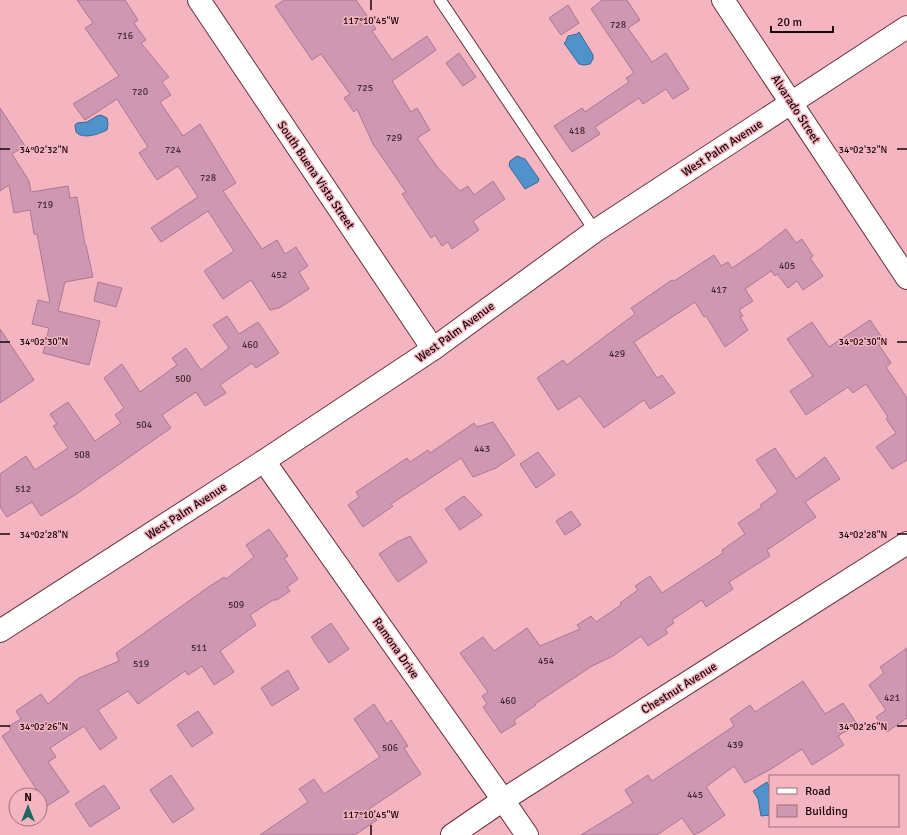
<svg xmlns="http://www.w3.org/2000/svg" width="907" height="835" font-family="Signika,sans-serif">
<rect width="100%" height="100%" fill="#f5b5c0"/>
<g fill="#5092cc" stroke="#3f6892">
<path d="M 579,32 L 593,55 L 593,59 L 590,64 L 584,65 L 579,64 L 564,43 L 566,41 L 568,36 L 577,34 Z"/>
<path d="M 101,115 L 107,118 L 108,124 L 107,130 C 99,134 83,140 76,132 L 75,125 L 77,123 L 87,122 L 97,116 Z"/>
<path d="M 517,156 L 525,159 L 539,179 L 538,182 L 525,189 L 509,166 L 510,161 Z"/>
<path d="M 767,782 L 770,787 L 770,815 L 761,816 L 758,799 L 753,791 Z"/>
</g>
<g fill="#ce97b2" stroke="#ac7792">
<path d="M 77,0 L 125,0 L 138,20 L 134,23 L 146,40 L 141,43 L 169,77 L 162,82 L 171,95 L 160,102 L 183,136 L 200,124 L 236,183 L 223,191 L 262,249 L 277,240 L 285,254 L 296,247 L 308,266 L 299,272 L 309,289 L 279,308 L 270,310 L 251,280 L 223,299 L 204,271 L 234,251 L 208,211 L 161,242 L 151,228 L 198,197 L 178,166 L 157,180 L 139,153 L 148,147 L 117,99 L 85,120 L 73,104 L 119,76 L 85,28 L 93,23 Z"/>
<path d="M 284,0 L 356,0 L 376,29 L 372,31 L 392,60 L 427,36 L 436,50 L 392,81 L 411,112 L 417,108 L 430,130 L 417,138 L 438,168 L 460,191 L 468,186 L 474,195 L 493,181 L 505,199 L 473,221 L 479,230 L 452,249 L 448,242 L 442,246 L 435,235 L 431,238 L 402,194 L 406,192 L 373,144 L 357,109 L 354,112 L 344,98 L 350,94 L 321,54 L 312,60 L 275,6 Z"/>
<path d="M 602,0 L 627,0 L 640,20 L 628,28 L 652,62 L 666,53 L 689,89 L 673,99 L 666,89 L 643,104 L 639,98 L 595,127 L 600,134 L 572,152 L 554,126 L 582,108 L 585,112 L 629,82 L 626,78 L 634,73 L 591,9 Z"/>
<path d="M 568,5 L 579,23 L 561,35 L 549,18 Z"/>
<path d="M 459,53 L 476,77 L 463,86 L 446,63 Z"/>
<path d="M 0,108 L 25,146 L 12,154 L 29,181 L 31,192 L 68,186 L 70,198 L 77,197 L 85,245 L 86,245 L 93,277 L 65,282 L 58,311 L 100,321 L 89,365 L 43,353 L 49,328 L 32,324 L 38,300 L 50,303 L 37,234 L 34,234 L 30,210 L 14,213 L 9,185 L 0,191 Z"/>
<path d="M 786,229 L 796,243 L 802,239 L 813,256 L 810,258 L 823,276 L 803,290 L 797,281 L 788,288 L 777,274 L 775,276 L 771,271 L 745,289 L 753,301 L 739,310 L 743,316 L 740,317 L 748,330 L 725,347 L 706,316 L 704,317 L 695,302 L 634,342 L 657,378 L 662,375 L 675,393 L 650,409 L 644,400 L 604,428 L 580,396 L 558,410 L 537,378 L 563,360 L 567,365 L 635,314 L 631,308 L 672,280 L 674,281 L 714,255 L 721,266 L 728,262 L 732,268 L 760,249 Z"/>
<path d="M 98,282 L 122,288 L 116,307 L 94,301 Z"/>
<path d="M 227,316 L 239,334 L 258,322 L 279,353 L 256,368 L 252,363 L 220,385 L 226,393 L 205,406 L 196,392 L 162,415 L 171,428 L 75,495 L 41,516 L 32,502 L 7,517 L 0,507 L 0,474 L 26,456 L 35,470 L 68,448 L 53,426 L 57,424 L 50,414 L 68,402 L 95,441 L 121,423 L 115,415 L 124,408 L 104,378 L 122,364 L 140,392 L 177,365 L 172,358 L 186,348 L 201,370 L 229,348 L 213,325 Z"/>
<path d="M 870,320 L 885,342 L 879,345 L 891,363 L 886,367 L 907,398 L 907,460 L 892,469 L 876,447 L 896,433 L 886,419 L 888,417 L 866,384 L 853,393 L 848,387 L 806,415 L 790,391 L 813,376 L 787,339 L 812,322 L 829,347 Z"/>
<path d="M 0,329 L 34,380 L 0,403 Z"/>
<path d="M 493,422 L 515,455 L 496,468 L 473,477 L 461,458 L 391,504 L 393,506 L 363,527 L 348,505 L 359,497 L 356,492 L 407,458 L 410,462 L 428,450 L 430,453 L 474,423 L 477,427 Z"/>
<path d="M 775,448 L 796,479 L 825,457 L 840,479 L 805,502 L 816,517 L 767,550 L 770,556 L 729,582 L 733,589 L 706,607 L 702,600 L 672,620 L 674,623 L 665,629 L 668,633 L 648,646 L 641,636 L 613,656 L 592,666 L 535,704 L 536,705 L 514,720 L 516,724 L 501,733 L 483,707 L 487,704 L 482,696 L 488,692 L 460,653 L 483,637 L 494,651 L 527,628 L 540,646 L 580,629 L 577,625 L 591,616 L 596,622 L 621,605 L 620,603 L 638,590 L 635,586 L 650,576 L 662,593 L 723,553 L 722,550 L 745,534 L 738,523 L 762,507 L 760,505 L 778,492 L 756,460 Z"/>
<path d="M 538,452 L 555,475 L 536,488 L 520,464 Z"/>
<path d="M 464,496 L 482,515 L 460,530 L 445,509 Z"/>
<path d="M 571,511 L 581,525 L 565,535 L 556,521 Z"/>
<path d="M 269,529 L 288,556 L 284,558 L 298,579 L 287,587 L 290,591 L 277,600 L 273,600 L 250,615 L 256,625 L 220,651 L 234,672 L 214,685 L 202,666 L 188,675 L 185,671 L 138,704 L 128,691 L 98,710 L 117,738 L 100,750 L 84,726 L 50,748 L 56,757 L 48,762 L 69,792 L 47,806 L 2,736 L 11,730 L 9,726 L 21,719 L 16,711 L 41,694 L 48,704 L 79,678 L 119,661 L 116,653 L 207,588 L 224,577 L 226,579 L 254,557 L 246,545 Z"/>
<path d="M 410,536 L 427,562 L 398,582 L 379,554 L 397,542 Z"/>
<path d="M 331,623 L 349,649 L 329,663 L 311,637 Z"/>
<path d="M 907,648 L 907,718 L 887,732 L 876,717 L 886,710 L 869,685 L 884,673 L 880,667 Z"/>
<path d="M 288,670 L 299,689 L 272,706 L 261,688 Z"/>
<path d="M 803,681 L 825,714 L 843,703 L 857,724 L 838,736 L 844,745 L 812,765 L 802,749 L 771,769 L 745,783 L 734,766 L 706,787 L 725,815 L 702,831 L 694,835 L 682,818 L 657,835 L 581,835 L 633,803 L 625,790 L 648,775 L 652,781 L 734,726 L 730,719 L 750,705 L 755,712 Z"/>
<path d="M 374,704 L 387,724 L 391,720 L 408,746 L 404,748 L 421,774 L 369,809 L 377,820 L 355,835 L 260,835 L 308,802 L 299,789 L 314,779 L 324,794 L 380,757 L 354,719 Z"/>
<path d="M 198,711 L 213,733 L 192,747 L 177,725 Z"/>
<path d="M 171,775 L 194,809 L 173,823 L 150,790 Z"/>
<path d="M 104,785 L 120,808 L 90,827 L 75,804 Z"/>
</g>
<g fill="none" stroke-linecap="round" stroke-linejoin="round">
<g stroke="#65313d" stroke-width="13">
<path id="lane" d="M 440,0 L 595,231"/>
</g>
<g stroke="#65313d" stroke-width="24">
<g id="street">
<path d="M 199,0 L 433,349"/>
<path d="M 723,0 L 907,278"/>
<path d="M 264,461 L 503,800 L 527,835"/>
<path d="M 452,835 L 503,800 L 907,543"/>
</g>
</g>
<g stroke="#65313d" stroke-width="24">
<path id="secondary" d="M 0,631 L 264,461 L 433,349 L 595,231 L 907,27"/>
</g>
<use href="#lane" stroke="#fff" stroke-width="11"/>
<use href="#street" stroke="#fff" stroke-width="22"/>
<use href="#secondary" stroke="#fff" stroke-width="22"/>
</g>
<path fill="none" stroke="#180509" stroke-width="1.5" d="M 371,0 L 371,10M 0,149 L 10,149M 897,149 L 907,149M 0,342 L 10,342M 897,342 L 907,342M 0,534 L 10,534M 897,534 L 907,534M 0,726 L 10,726M 897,726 L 907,726M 371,825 L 371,835"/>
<g text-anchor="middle" stroke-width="3" stroke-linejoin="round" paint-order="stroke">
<g font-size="10" fill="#462a33">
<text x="618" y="28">728</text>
<text x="125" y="39">716</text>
<text x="365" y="91">725</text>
<text x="140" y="95">720</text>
<text x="577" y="134">418</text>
<text x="394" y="141">729</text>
<text x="173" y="153">724</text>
<text x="208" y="181">728</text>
<text x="45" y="208">719</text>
<text x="787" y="269">405</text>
<text x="279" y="278">452</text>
<text x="719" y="293">417</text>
<text x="250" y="348">460</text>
<text x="617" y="357">429</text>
<text x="183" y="382">500</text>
<text x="144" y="428">504</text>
<text x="482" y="452">443</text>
<text x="82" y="458">508</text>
<text x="23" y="492">512</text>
<text x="236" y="608">509</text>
<text x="199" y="651">511</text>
<text x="546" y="664">454</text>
<text x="141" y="667">519</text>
<text x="892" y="701">421</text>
<text x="508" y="704">460</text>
<text x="735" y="748">439</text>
<text x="390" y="751">506</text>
<text x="695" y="798">445</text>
</g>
<g font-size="12" fill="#180509" stroke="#f5b5c0">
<text transform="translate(796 109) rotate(57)" y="4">Alvarado Street</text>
<text transform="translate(722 148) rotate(-33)" y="4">West Palm Avenue</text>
<text transform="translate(316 175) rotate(56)" y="4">South Buena Vista Street</text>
<text transform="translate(455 332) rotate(-36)" y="4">West Palm Avenue</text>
<text transform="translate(186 511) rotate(-33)" y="4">West Palm Avenue</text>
<text transform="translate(396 648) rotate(55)" y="4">Ramona Drive</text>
<text transform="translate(679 688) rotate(-32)" y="4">Chestnut Avenue</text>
</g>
</g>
<g font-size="10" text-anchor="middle" fill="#180509" stroke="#f5b5c0" stroke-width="3" stroke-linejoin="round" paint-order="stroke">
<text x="371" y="24">117°10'45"W</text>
<text x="44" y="153">34°02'32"N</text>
<text x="863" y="153">34°02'32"N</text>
<text x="44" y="345">34°02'30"N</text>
<text x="863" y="345">34°02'30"N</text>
<text x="44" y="538">34°02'28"N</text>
<text x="863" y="538">34°02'28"N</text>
<text x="44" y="730">34°02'26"N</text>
<text x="863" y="730">34°02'26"N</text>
<text x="371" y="818">117°10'45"W</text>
</g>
<rect x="769" y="775" width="130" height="52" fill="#f5b5c0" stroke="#9d6f77"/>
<rect x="777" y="788" width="20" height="6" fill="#ffffff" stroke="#9d6f77"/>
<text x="805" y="795" font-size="12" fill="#180509">Road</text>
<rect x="777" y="805" width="20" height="12" fill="#ce97b2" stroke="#9d6f77"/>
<text x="805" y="815" font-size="12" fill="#180509">Building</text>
<g transform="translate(28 807)"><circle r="19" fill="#f5b5c0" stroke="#9d6f77"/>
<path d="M0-3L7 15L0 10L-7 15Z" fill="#1b6761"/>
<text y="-6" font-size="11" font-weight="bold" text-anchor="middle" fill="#180509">N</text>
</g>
<path d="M771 26v6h62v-6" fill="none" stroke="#180509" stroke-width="2"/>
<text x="777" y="26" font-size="12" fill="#180509" stroke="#f5b5c0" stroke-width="3" paint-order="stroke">20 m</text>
</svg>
